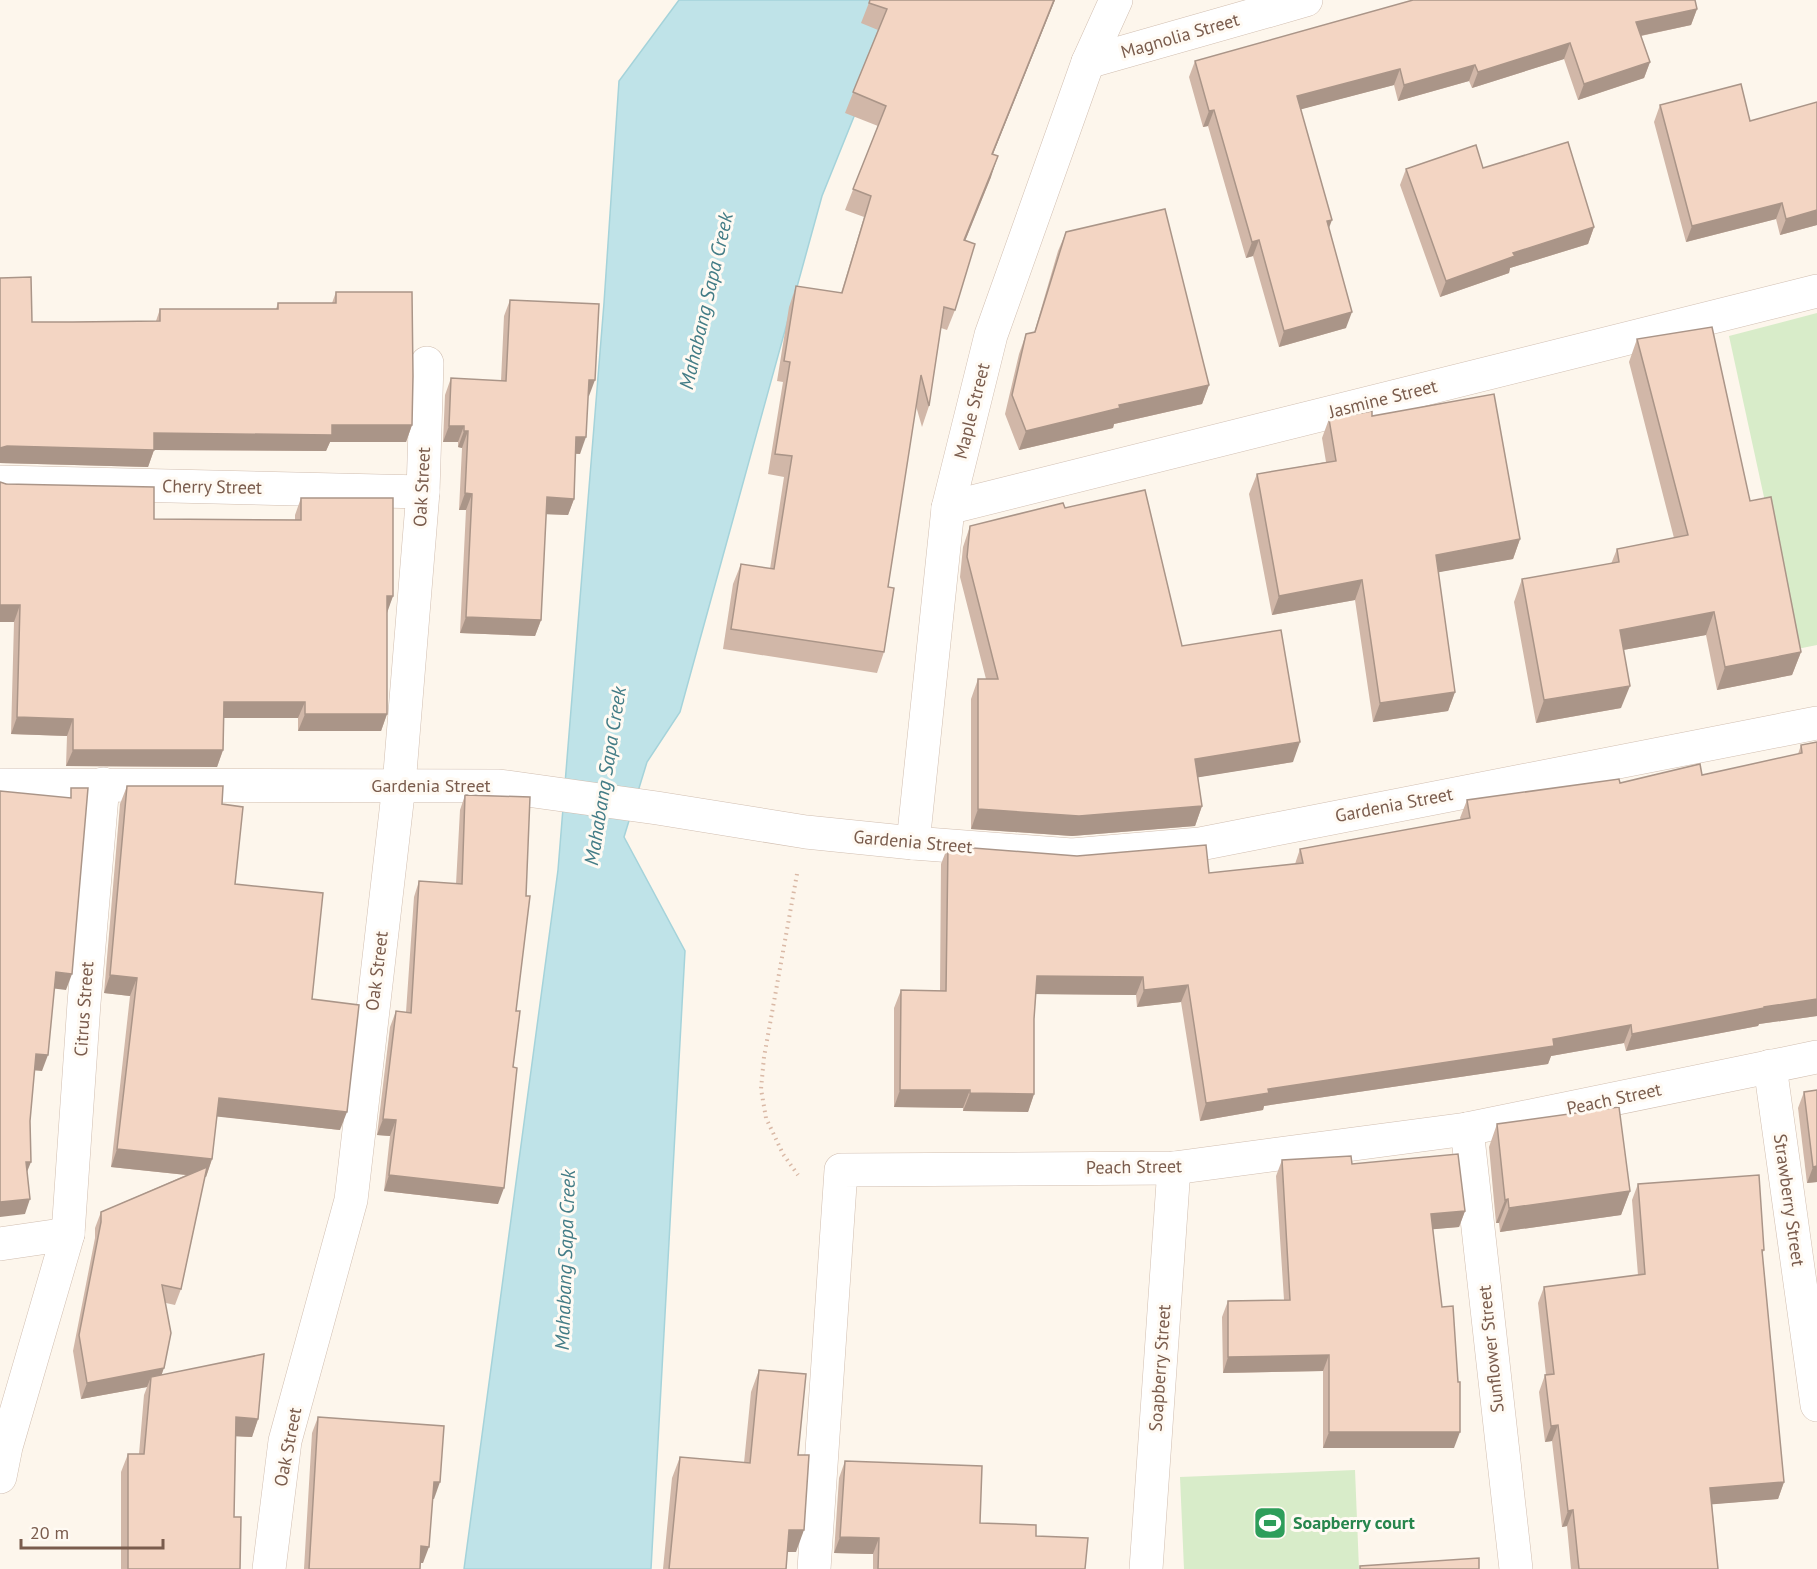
<svg xmlns="http://www.w3.org/2000/svg" width="1817" height="1569" font-family="'PT Sans',sans-serif">
<rect width="100%" height="100%" fill="#fdf6ec"/>
<g fill="#d8ecc9">
<path d="M 1817,313 L 1817,645 L 1797,649 L 1729,336 Z"/>
<path d="M 1355,1470 L 1359,1569 L 1184,1569 L 1180,1477 Z"/>
</g>
<path fill="#bfe3e8" stroke="#a5d3da" stroke-width="1.5" d="M 679,0 L 901,0 L 822,196 L 680,712 L 647,762 L 624,837 L 685,951 L 651,1569 L 464,1569 L 558,870 L 604,303 L 619,81 Z"/>
<g fill="none" stroke-linecap="round" stroke-linejoin="round">
<g stroke="#d1beb0" stroke-width="34">
<g id="street">
<path d="M 1088,62 L 1306,0"/>
<path d="M 0,482 L 423,492"/>
<path d="M 948,508 L 1817,291"/>
<path d="M 0,785 L 499,786 L 657,808 L 806,832 L 913,843 L 1072,855 L 1200,844 L 1817,723"/>
<path d="M 913,843 L 948,508 L 991,335 L 1088,62 L 1116,0"/>
<path d="M 1770,1066 L 1817,1405"/>
<path d="M 1467,1129 L 1516,1569"/>
<path d="M 0,1244 L 68,1234"/>
<path d="M 0,1477 L 6,1447 L 68,1234 L 84,1003 L 103,784"/>
<path d="M 269,1569 L 285,1441 L 351,1200 L 399,785 L 423,492 L 427,363"/>
<path d="M 814,1569 L 841,1170 L 1174,1168 L 1467,1129 L 1817,1057"/>
<path d="M 1146,1569 L 1174,1168"/>
</g>
</g>
<path stroke="#d9b8a5" stroke-width="4" stroke-dasharray="1.5 4.5" stroke-linecap="butt" d="M 797,874 L 764,1057 L 761,1089 L 766,1118 L 783,1154 L 798,1175"/>
<use href="#street" stroke="#fff" stroke-width="33"/>
</g>
<g fill="#d1b7a8">
<path d="M 870,0 L 1055,0 L 993,154 L 991,177 L 965,241 L 955,310 L 947,330 L 941,328 L 929,406 L 922,427 L 916,406 L 888,587 L 884,652 L 877,673 L 723,649 L 733,584 L 741,564 L 770,569 L 784,477 L 768,474 L 783,382 L 777,381 L 789,307 L 796,286 L 841,293 L 864,217 L 845,210 L 878,126 L 845,113 L 878,30 L 861,23 Z"/>
<path d="M 1697,9 L 1691,25 L 1641,36 L 1650,62 L 1644,78 L 1578,100 L 1564,59 L 1472,88 L 1469,81 L 1398,101 L 1394,85 L 1301,109 L 1329,229 L 1346,328 L 1279,347 L 1253,256 L 1246,258 L 1208,126 L 1203,127 L 1189,77 L 1195,61 Z"/>
<path d="M 1660,105 L 1750,121 L 1817,225 L 1780,235 L 1776,219 L 1686,242 L 1654,122 Z"/>
<path d="M 1483,168 L 1594,227 L 1588,244 L 1510,268 L 1509,273 L 1440,297 L 1400,185 L 1406,169 Z"/>
<path d="M 1066,232 L 1209,385 L 1202,404 L 1114,424 L 1113,428 L 1019,450 L 1005,414 L 1019,354 L 1026,334 L 1034,333 L 1058,251 Z"/>
<path d="M 0,278 L 32,322 L 73,322 L 156,321 L 160,309 L 276,309 L 278,303 L 332,303 L 336,292 L 412,425 L 406,442 L 330,442 L 326,451 L 154,450 L 148,467 L 0,463 Z"/>
<path d="M 510,300 L 589,396 L 588,396 L 580,454 L 575,454 L 574,499 L 568,515 L 546,514 L 541,620 L 535,636 L 460,633 L 466,510 L 459,510 L 462,448 L 458,447 L 458,442 L 443,442 L 445,395 L 451,378 L 501,381 L 504,316 Z"/>
<path d="M 1637,339 L 1750,501 L 1801,652 L 1792,675 L 1717,690 L 1706,635 L 1623,650 L 1621,708 L 1536,723 L 1514,602 L 1522,579 L 1611,564 L 1617,549 L 1674,538 L 1629,362 Z"/>
<path d="M 1372,416 L 1520,539 L 1513,559 L 1438,572 L 1455,692 L 1448,711 L 1373,722 L 1355,600 L 1272,615 L 1249,494 L 1257,474 L 1326,462 L 1322,438 L 1329,419 Z"/>
<path d="M 0,482 L 154,519 L 295,520 L 295,515 L 301,498 L 393,596 L 387,611 L 387,714 L 381,731 L 298,731 L 298,718 L 224,718 L 223,750 L 217,767 L 66,766 L 67,736 L 11,734 L 14,622 L 0,622 Z"/>
<path d="M 1065,508 L 1182,646 L 1293,762 L 1198,777 L 1202,806 L 1195,826 L 1072,836 L 971,829 L 971,699 L 978,679 L 986,679 L 960,577 L 963,547 L 970,526 Z"/>
<path d="M 1817,742 L 1817,1016 L 1759,1024 L 1758,1026 L 1626,1051 L 1624,1043 L 1551,1056 L 1548,1064 L 1264,1106 L 1263,1110 L 1200,1121 L 1181,1002 L 1137,1007 L 1136,995 L 1036,994 L 1034,1019 L 1034,1094 L 1028,1112 L 963,1111 L 963,1108 L 894,1107 L 894,1008 L 901,990 L 940,991 L 941,864 L 948,846 L 1209,873 L 1295,864 L 1300,849 L 1461,820 L 1460,818 L 1467,800 L 1620,783 L 1702,775 L 1798,754 L 1801,745 Z"/>
<path d="M 127,786 L 222,804 L 235,884 L 312,999 L 340,1130 L 217,1116 L 212,1159 L 206,1177 L 205,1177 L 181,1289 L 175,1305 L 166,1303 L 162,1374 L 258,1419 L 252,1437 L 236,1436 L 234,1517 L 240,1569 L 121,1569 L 121,1472 L 128,1454 L 139,1454 L 144,1395 L 147,1387 L 81,1399 L 73,1351 L 95,1238 L 95,1228 L 101,1212 L 186,1175 L 111,1167 L 130,996 L 104,993 L 120,804 Z"/>
<path d="M 465,795 L 516,1011 L 498,1204 L 384,1191 L 390,1136 L 377,1135 L 390,1027 L 396,1011 L 406,1012 L 414,897 L 419,881 L 456,884 L 460,810 Z"/>
<path d="M 1804,1092 L 1817,1182 L 1807,1183 L 1798,1108 Z"/>
<path d="M 1497,1124 L 1630,1191 L 1621,1215 L 1500,1232 L 1499,1223 L 1496,1223 L 1489,1147 Z"/>
<path d="M 1282,1160 L 1352,1164 L 1465,1211 L 1459,1227 L 1433,1229 L 1454,1448 L 1323,1448 L 1323,1371 L 1223,1373 L 1222,1317 L 1228,1301 L 1284,1300 L 1276,1176 Z"/>
<path d="M 1638,1184 L 1764,1250 L 1762,1254 L 1784,1482 L 1778,1499 L 1712,1504 L 1718,1569 L 1571,1569 L 1567,1526 L 1562,1527 L 1552,1441 L 1545,1442 L 1539,1392 L 1545,1375 L 1546,1375 L 1538,1303 L 1544,1287 L 1638,1275 L 1632,1200 Z"/>
<path d="M 759,1370 L 798,1455 L 796,1552 L 787,1552 L 786,1569 L 663,1569 L 672,1478 L 680,1457 L 744,1463 L 751,1392 Z"/>
<path d="M 318,1417 L 434,1499 L 432,1499 L 423,1563 L 420,1563 L 420,1569 L 304,1569 L 312,1433 Z"/>
<path d="M 845,1461 L 980,1523 L 1036,1536 L 1085,1569 L 873,1569 L 873,1554 L 834,1553 L 839,1478 Z"/>
</g>
<g fill="#aa9588">
<path d="M 1054,0 L 1055,0 L 985,174 L 992,154 Z"/>
<path d="M 1697,9 L 1691,25 L 1630,38 L 1636,22 Z"/>
<path d="M 1570,43 L 1564,59 L 1472,88 L 1478,72 Z"/>
<path d="M 1650,62 L 1644,78 L 1578,100 L 1584,84 Z"/>
<path d="M 1475,65 L 1469,81 L 1398,101 L 1404,85 Z"/>
<path d="M 1400,69 L 1394,85 L 1291,112 L 1297,96 Z"/>
<path d="M 1214,110 L 1208,126 L 1203,127 L 1209,111 Z"/>
<path d="M 998,156 L 991,177 L 957,261 L 964,240 Z"/>
<path d="M 1782,203 L 1776,219 L 1686,242 L 1692,226 Z"/>
<path d="M 1817,210 L 1817,225 L 1780,235 L 1786,219 Z"/>
<path d="M 1332,220 L 1326,236 L 1327,221 Z"/>
<path d="M 1594,227 L 1588,244 L 1510,268 L 1509,273 L 1440,297 L 1446,281 L 1513,253 Z"/>
<path d="M 1259,240 L 1253,256 L 1246,258 L 1252,242 Z"/>
<path d="M 1352,312 L 1346,328 L 1279,347 L 1284,331 Z"/>
<path d="M 589,380 L 595,380 L 589,396 L 583,396 Z"/>
<path d="M 1209,385 L 1202,404 L 1114,424 L 1113,428 L 1019,450 L 1026,431 L 1119,405 Z"/>
<path d="M 332,425 L 412,425 L 406,442 L 330,442 L 326,451 L 154,450 L 148,467 L 0,463 L 0,448 L 7,446 L 154,433 Z"/>
<path d="M 449,426 L 464,426 L 458,442 L 443,442 Z"/>
<path d="M 464,431 L 468,431 L 462,448 L 458,447 Z"/>
<path d="M 576,437 L 586,437 L 580,454 L 570,453 Z"/>
<path d="M 465,493 L 472,494 L 466,510 L 459,510 Z"/>
<path d="M 547,497 L 574,499 L 568,515 L 541,514 Z"/>
<path d="M 1520,539 L 1513,559 L 1429,574 L 1436,555 Z"/>
<path d="M 1362,580 L 1355,600 L 1272,615 L 1279,596 Z"/>
<path d="M 387,596 L 393,596 L 387,613 Z"/>
<path d="M 0,605 L 20,605 L 14,622 L 0,622 Z"/>
<path d="M 1714,612 L 1706,635 L 1612,652 L 1620,630 Z"/>
<path d="M 466,617 L 541,620 L 535,636 L 460,633 Z"/>
<path d="M 1801,652 L 1792,675 L 1717,690 L 1725,667 Z"/>
<path d="M 1630,686 L 1621,708 L 1536,723 L 1544,700 Z"/>
<path d="M 1455,692 L 1448,711 L 1373,722 L 1380,703 Z"/>
<path d="M 224,702 L 305,702 L 298,718 L 218,718 Z"/>
<path d="M 305,714 L 387,714 L 381,731 L 298,731 Z"/>
<path d="M 17,717 L 73,719 L 67,736 L 11,734 Z"/>
<path d="M 1300,742 L 1293,762 L 1188,779 L 1195,759 Z"/>
<path d="M 73,750 L 223,750 L 217,767 L 66,766 Z"/>
<path d="M 1202,806 L 1195,826 L 1072,836 L 971,829 L 978,809 Z"/>
<path d="M 56,972 L 72,974 L 66,990 L 50,988 Z"/>
<path d="M 110,975 L 137,978 L 130,996 L 104,993 Z"/>
<path d="M 1037,976 L 1143,977 L 1136,995 L 1030,994 Z"/>
<path d="M 1188,985 L 1181,1002 L 1137,1007 L 1144,990 Z"/>
<path d="M 1817,999 L 1817,1016 L 1759,1024 L 1758,1026 L 1626,1051 L 1632,1034 L 1764,1007 Z"/>
<path d="M 1631,1025 L 1624,1043 L 1551,1056 L 1548,1064 L 1264,1106 L 1263,1110 L 1200,1121 L 1206,1103 L 1268,1089 Z"/>
<path d="M 36,1054 L 48,1055 L 42,1071 L 30,1070 Z"/>
<path d="M 900,1090 L 970,1090 L 963,1108 L 894,1107 Z"/>
<path d="M 970,1093 L 1034,1094 L 1028,1112 L 963,1111 Z"/>
<path d="M 219,1098 L 347,1112 L 340,1130 L 212,1116 Z"/>
<path d="M 383,1119 L 396,1120 L 390,1136 L 377,1135 Z"/>
<path d="M 117,1149 L 212,1159 L 206,1177 L 111,1167 Z"/>
<path d="M 26,1162 L 31,1162 L 25,1177 Z"/>
<path d="M 1817,1166 L 1817,1182 L 1807,1183 L 1813,1167 Z"/>
<path d="M 389,1175 L 504,1188 L 498,1204 L 384,1191 Z"/>
<path d="M 1630,1191 L 1621,1215 L 1500,1232 L 1509,1208 Z"/>
<path d="M 30,1199 L 25,1214 L 0,1217 L 0,1202 Z"/>
<path d="M 1508,1199 L 1499,1223 L 1496,1223 L 1505,1200 Z"/>
<path d="M 1465,1211 L 1459,1227 L 1425,1230 L 1431,1214 Z"/>
<path d="M 1329,1355 L 1323,1371 L 1223,1373 L 1228,1357 Z"/>
<path d="M 164,1368 L 158,1385 L 151,1377 L 147,1387 L 81,1399 L 87,1383 Z"/>
<path d="M 236,1417 L 258,1419 L 252,1437 L 229,1436 Z"/>
<path d="M 1558,1425 L 1552,1441 L 1545,1442 L 1551,1426 Z"/>
<path d="M 1329,1432 L 1460,1432 L 1454,1448 L 1323,1448 Z"/>
<path d="M 434,1482 L 440,1482 L 434,1499 L 428,1498 Z"/>
<path d="M 1784,1482 L 1778,1499 L 1704,1505 L 1710,1488 Z"/>
<path d="M 1573,1510 L 1567,1526 L 1562,1527 L 1568,1511 Z"/>
<path d="M 789,1530 L 804,1530 L 796,1552 L 781,1552 Z"/>
<path d="M 840,1537 L 879,1538 L 873,1554 L 834,1553 Z"/>
<path d="M 421,1546 L 429,1547 L 423,1563 L 415,1563 Z"/>
</g>
<g fill="#f3d5c3" stroke="#aa9588" stroke-width="1.5">
<path d="M 870,0 L 1054,0 L 992,154 L 998,156 L 964,240 L 975,244 L 955,310 L 944,307 L 929,406 L 921,375 L 888,587 L 894,588 L 884,652 L 731,629 L 741,564 L 774,569 L 792,456 L 775,454 L 790,362 L 784,361 L 796,286 L 842,293 L 871,196 L 853,189 L 886,106 L 853,92 L 887,9 L 869,3 Z"/>
<path d="M 1413,0 L 1695,0 L 1697,9 L 1636,22 L 1650,62 L 1584,84 L 1570,43 L 1478,72 L 1475,65 L 1404,85 L 1400,69 L 1297,96 L 1332,220 L 1327,221 L 1352,312 L 1284,331 L 1259,240 L 1252,242 L 1214,110 L 1209,111 L 1195,61 Z"/>
<path d="M 1741,84 L 1750,121 L 1817,102 L 1817,210 L 1786,219 L 1782,203 L 1692,226 L 1660,105 Z"/>
<path d="M 1568,142 L 1594,227 L 1513,253 L 1515,256 L 1446,281 L 1406,169 L 1476,145 L 1483,168 Z"/>
<path d="M 1165,209 L 1209,385 L 1119,405 L 1120,408 L 1026,431 L 1012,395 L 1026,334 L 1035,332 L 1066,232 Z"/>
<path d="M 31,277 L 32,322 L 73,322 L 160,321 L 160,309 L 278,309 L 278,303 L 336,303 L 336,292 L 412,292 L 413,376 L 412,425 L 332,425 L 332,435 L 154,433 L 154,450 L 7,446 L 0,448 L 0,278 Z"/>
<path d="M 510,300 L 599,304 L 595,380 L 589,380 L 586,437 L 576,437 L 574,499 L 547,497 L 541,620 L 466,617 L 472,494 L 465,493 L 468,431 L 464,431 L 464,426 L 449,426 L 451,378 L 506,381 Z"/>
<path d="M 1712,327 L 1750,501 L 1771,497 L 1801,652 L 1725,667 L 1714,612 L 1620,630 L 1630,686 L 1544,700 L 1522,579 L 1619,562 L 1617,549 L 1688,535 L 1637,339 Z"/>
<path d="M 1494,394 L 1520,539 L 1436,555 L 1455,692 L 1380,703 L 1362,580 L 1279,596 L 1257,474 L 1336,461 L 1329,419 L 1372,411 L 1372,416 Z"/>
<path d="M 0,482 L 6,484 L 154,487 L 154,519 L 301,520 L 301,498 L 393,498 L 393,596 L 387,596 L 387,714 L 305,714 L 305,702 L 224,702 L 223,750 L 73,750 L 73,719 L 17,717 L 20,605 L 0,605 Z"/>
<path d="M 1145,490 L 1182,646 L 1281,630 L 1300,742 L 1195,759 L 1202,806 L 1079,816 L 978,809 L 978,679 L 998,679 L 967,557 L 970,526 L 1063,503 L 1065,508 Z"/>
<path d="M 1817,742 L 1817,999 L 1764,1007 L 1764,1008 L 1632,1034 L 1631,1025 L 1553,1039 L 1554,1046 L 1268,1089 L 1269,1093 L 1206,1103 L 1188,985 L 1144,990 L 1143,977 L 1037,976 L 1034,1019 L 1034,1094 L 970,1093 L 970,1090 L 900,1090 L 901,990 L 946,991 L 948,846 L 1077,856 L 1206,845 L 1209,873 L 1303,863 L 1300,849 L 1470,818 L 1467,800 L 1619,779 L 1620,783 L 1700,764 L 1702,775 L 1802,753 L 1801,745 Z"/>
<path d="M 127,786 L 223,786 L 222,804 L 243,807 L 235,884 L 323,893 L 312,999 L 359,1005 L 347,1112 L 219,1098 L 212,1159 L 117,1149 L 137,978 L 110,975 Z"/>
<path d="M 71,788 L 88,788 L 72,974 L 56,972 L 48,1055 L 36,1054 L 30,1121 L 31,1162 L 26,1162 L 30,1199 L 0,1202 L 0,791 L 71,798 Z"/>
<path d="M 465,795 L 530,797 L 526,896 L 530,896 L 516,1011 L 520,1011 L 513,1067 L 517,1068 L 504,1188 L 389,1175 L 396,1120 L 383,1119 L 396,1011 L 411,1013 L 419,881 L 462,884 Z"/>
<path d="M 1817,1090 L 1817,1166 L 1813,1167 L 1804,1092 Z"/>
<path d="M 1619,1107 L 1630,1191 L 1509,1208 L 1508,1199 L 1505,1200 L 1497,1124 Z"/>
<path d="M 1458,1154 L 1465,1211 L 1431,1214 L 1442,1307 L 1453,1306 L 1458,1382 L 1460,1382 L 1460,1432 L 1329,1432 L 1329,1355 L 1228,1357 L 1228,1301 L 1290,1300 L 1282,1160 L 1351,1156 L 1352,1164 Z"/>
<path d="M 207,1167 L 181,1289 L 162,1285 L 171,1333 L 164,1368 L 87,1383 L 79,1335 L 101,1222 L 101,1212 Z"/>
<path d="M 1759,1175 L 1764,1250 L 1762,1250 L 1784,1482 L 1710,1488 L 1718,1569 L 1579,1569 L 1573,1510 L 1568,1511 L 1558,1425 L 1551,1426 L 1545,1375 L 1554,1374 L 1544,1287 L 1645,1274 L 1638,1184 Z"/>
<path d="M 264,1354 L 258,1419 L 236,1417 L 234,1517 L 241,1517 L 240,1569 L 128,1569 L 128,1454 L 144,1454 L 151,1377 Z"/>
<path d="M 759,1370 L 806,1374 L 798,1455 L 809,1455 L 804,1530 L 789,1530 L 786,1569 L 669,1569 L 680,1457 L 750,1463 Z"/>
<path d="M 318,1417 L 444,1426 L 440,1482 L 434,1482 L 429,1547 L 421,1546 L 420,1569 L 309,1569 Z"/>
<path d="M 845,1461 L 982,1466 L 980,1523 L 1036,1525 L 1036,1536 L 1088,1538 L 1085,1569 L 878,1569 L 879,1538 L 840,1537 Z"/>
<path d="M 1479,1558 L 1479,1569 L 1360,1569 L 1360,1566 Z"/>
</g>
<defs>
<g id="stadium-square" transform="scale(1.725)"><rect x="-9" y="-9" width="18" height="18" rx="4" fill="#2e9e5b" stroke="#fffaf3"/><path d="M0-5a6.5 5 0 1 0 0 10a6.5 5 0 1 0 0-10ZM-3.5-1.8h7v3.6h-7Z" fill="#fff"/></g>
</defs>
<g fill-rule="evenodd">
<use href="#stadium-square" x="1270" y="1523"/>
</g>
<g text-anchor="middle" stroke-width="6" stroke-linejoin="round" paint-order="stroke">
<g font-size="18" fill="#7a5c4d" stroke="#fffaf3">
<text transform="translate(1180 36) rotate(-16)" y="6">Magnolia Street</text>
<text transform="translate(1383 399) rotate(-14)" y="6">Jasmine Street</text>
<text transform="translate(972 411) rotate(-76)" y="6">Maple Street</text>
<text transform="translate(212 487) rotate(1)" y="6">Cherry Street</text>
<text transform="translate(422 487) rotate(-87)" y="6">Oak Street</text>
<text x="431" y="792">Gardenia Street</text>
<text transform="translate(1394 805) rotate(-11)" y="6">Gardenia Street</text>
<text transform="translate(913 842) rotate(5)" y="6">Gardenia Street</text>
<text transform="translate(377 971) rotate(-83)" y="6">Oak Street</text>
<text transform="translate(84 1009) rotate(-86)" y="6">Citrus Street</text>
<text transform="translate(1614 1099) rotate(-12)" y="6">Peach Street</text>
<text transform="translate(1134 1167) rotate(-1)" y="6">Peach Street</text>
<text transform="translate(1789 1200) rotate(82)" y="6">Strawberry Street</text>
<text transform="translate(1491 1349) rotate(-96)" y="6">Sunflower Street</text>
<text transform="translate(1160 1368) rotate(-86)" y="6">Soapberry Street</text>
<text transform="translate(288 1447) rotate(-79)" y="6">Oak Street</text>
</g>
<g font-size="18" font-weight="bold" fill="#27864d" stroke="#fffaf3" text-anchor="start">
<text x="1293" y="1529">Soapberry court</text>
</g>
<g font-size="20" font-style="italic" fill="#437c86" stroke="#fffaf3">
<text transform="translate(706 301) rotate(-77)" y="7">Mahabang Sapa Creek</text>
<text transform="translate(605 776) rotate(-81)" y="7">Mahabang Sapa Creek</text>
<text transform="translate(565 1260) rotate(-88)" y="7">Mahabang Sapa Creek</text>
</g>
</g>
<path d="M21 1539v9h142v-9" fill="none" stroke="#7a5c4d" stroke-width="3"/>
<text x="30" y="1539" font-size="18" fill="#7a5c4d" stroke="#fffaf3" stroke-width="4.5" paint-order="stroke">20 m</text>
</svg>
